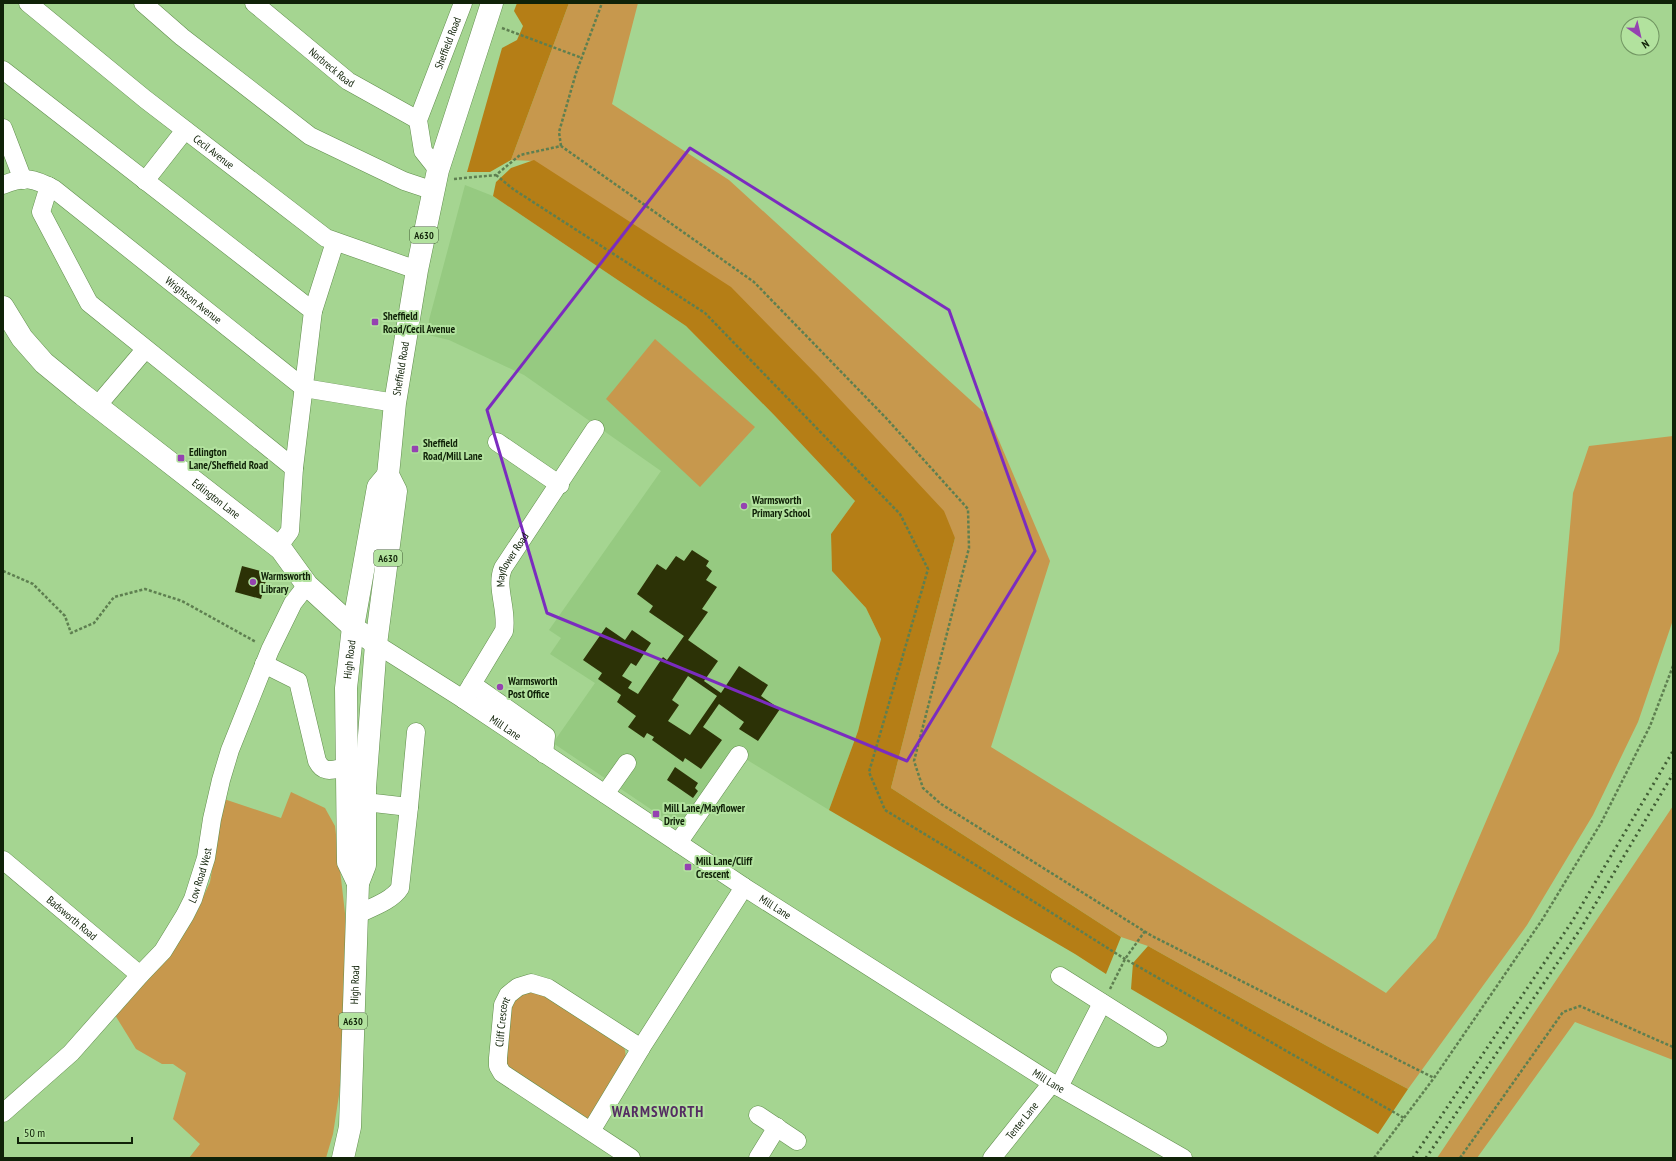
<svg xmlns="http://www.w3.org/2000/svg" width="1676" height="1161" font-family="'PT Sans Narrow',sans-serif">
<rect width="100%" height="100%" fill="#a5d591"/>
<path fill="#96ca81" d="M 465,185 L 493,196 L 686,326 L 775,416 L 855,501 L 831,534 L 832,571 L 866,608 L 881,639 L 858,731 L 829,810 L 744,758 L 689,835 L 553,743 L 595,683 L 550,654 L 561,638 L 549,630 L 661,471 L 524,375 L 449,340 L 428,335 L 429,320 Z"/>
<g fill="#c7984d">
<path d="M 569,3 L 638,3 L 612,104 L 729,180 L 989,417 L 1050,561 L 991,747 L 1386,993 L 1436,938 L 1559,651 L 1573,493 L 1589,446 L 1673,436 L 1673,620 L 1638,722 L 1593,815 L 1527,925 L 1408,1089 L 1327,1046 L 1148,946 L 1121,937 L 891,788 L 955,538 L 534,161 L 511,160 Z"/>
<path d="M 655,339 L 755,427 L 700,487 L 606,399 Z"/>
<path d="M 291,792 L 325,808 L 335,826 L 346,922 L 343,1055 L 339,1095 L 333,1134 L 326,1158 L 189,1158 L 200,1144 L 173,1119 L 186,1073 L 173,1064 L 162,1064 L 136,1049 L 115,1015 L 169,957 L 196,913 L 210,882 L 224,799 L 281,818 Z"/>
<path d="M 1673,806 L 1673,1060 L 1575,1022 L 1477,1158 L 1437,1158 Z"/>
<path d="M 536,990 L 619,1041 L 625,1050 L 626,1059 L 588,1120 L 506,1066 L 509,1007 L 514,998 Z"/>
</g>
<g fill="#b57e16">
<path d="M 517,3 L 569,3 L 511,160 L 490,172 L 467,172 L 502,48 L 517,40 L 523,26 L 514,11 Z"/>
<path d="M 534,160 L 731,287 L 819,377 L 944,511 L 955,538 L 891,788 L 1121,937 L 1106,974 L 1075,954 L 829,810 L 858,731 L 881,639 L 866,608 L 832,571 L 831,534 L 855,501 L 775,416 L 686,326 L 493,196 L 496,182 L 511,168 Z"/>
<path d="M 1148,946 L 1327,1046 L 1408,1089 L 1378,1134 L 1131,989 L 1133,963 Z"/>
</g>
<g fill="#2c3206" fill-rule="evenodd">
<path d="M 692,550 L 709,561 L 706,566 L 712,571 L 706,580 L 717,587 L 702,609 L 708,612 L 688,640 L 718,661 L 704,681 L 721,693 L 739,666 L 768,685 L 761,696 L 780,709 L 758,741 L 739,729 L 744,722 L 719,704 L 703,727 L 722,740 L 701,769 L 685,758 L 683,762 L 652,740 L 654,737 L 647,733 L 644,738 L 628,727 L 636,716 L 617,702 L 621,695 L 598,679 L 602,673 L 583,660 L 606,627 L 625,640 L 632,630 L 651,643 L 636,666 L 631,663 L 622,676 L 632,682 L 628,688 L 638,694 L 663,657 L 667,660 L 684,636 L 649,612 L 653,606 L 637,594 L 657,564 L 666,570 L 676,556 L 684,561 ZM 688,676 L 717,696 L 690,735 L 668,721 L 679,705 L 672,700 Z"/>
<path d="M 242,566 L 268,573 L 261,599 L 235,592 Z"/>
<path d="M 675,767 L 698,783 L 695,788 L 698,791 L 693,798 L 667,780 Z"/>
</g>
<g fill="none" stroke-linecap="round" stroke-linejoin="round">
<g stroke="#618e4d" stroke-width="19">
<g id="minor">
<path id="s1" d="M 28,3 L 145,99 L 326,238 L 417,270"/>
<path d="M 143,3 L 182,37 L 310,136 L 404,181 L 434,191"/>
<path id="s2" d="M 254,3 L 348,81 L 418,120"/>
<path d="M 3,70 L 313,311 L 294,468 L 290,531 L 278,547"/>
<path d="M 3,128 L 23,180"/>
<path id="s3" d="M 438,170 L 423,151 L 418,120 L 463,3"/>
<path d="M 145,181 L 185,130"/>
<path id="s4" d="M 3,185 C 25,176 33,178 54,189 L 304,388 L 395,403"/>
<path d="M 49,186 L 41,212 L 89,303 L 294,468"/>
<path d="M 313,311 L 335,242"/>
<path d="M 97,406 L 143,352 L 146,350"/>
<path d="M 497,442 L 560,485"/>
<path id="s5" d="M 376,644 L 463,699 L 744,887 L 1052,1083 L 1183,1158"/>
<path d="M 264,664 L 298,681 L 317,761 C 324,775 334,769 347,767"/>
<path d="M 472,684 L 546,736 L 544,754"/>
<path id="s6" d="M 463,699 L 504,631 C 508,610 495,587 503,568 L 595,429"/>
<path d="M 605,794 L 627,763"/>
<path d="M 409,807 L 416,732"/>
<path d="M 678,843 L 739,755"/>
<path id="s7" d="M 3,860 L 140,975"/>
<path d="M 356,915 C 370,908 392,901 400,888 L 409,807 L 365,802"/>
<path d="M 1060,976 L 1158,1038"/>
<path d="M 1059,1087 L 1102,1003"/>
<path id="s8" d="M 3,1113 L 71,1053 L 140,975 L 163,951 L 185,915 L 193,899 L 206,858 L 212,819 L 221,780 L 230,750 L 270,650 L 293,603 L 307,585"/>
<path d="M 758,1115 L 797,1141"/>
<path d="M 591,1131 L 641,1048 L 744,887"/>
<path id="s9" d="M 631,1158 L 502,1073 L 498,1066 L 498,1058 L 503,1005 L 508,995 L 518,987 L 531,983 L 548,988 L 641,1048"/>
<path d="M 758,1158 L 777,1127"/>
<path id="s10" d="M 992,1158 L 1052,1083"/>
</g>
</g>
<g stroke="#618e4d" stroke-width="23">
<g id="major">
<path id="s11" d="M 3,307 L 22,338 L 44,363 L 83,395 L 281,549 L 307,585 L 353,627 L 376,644"/>
<path id="s12" d="M 358,883 L 348,862 L 346,688 L 353,627 L 378,487 L 388,475"/>
<path id="s13" d="M 343,1158 L 350,1127 L 358,883 L 365,865 L 365,788 L 376,644 L 396,491 L 388,475 L 395,403 L 417,270 L 438,170 L 492,3"/>
</g>
</g>
<g stroke="#5e7f50" stroke-width="2.5" stroke-dasharray="3 2" stroke-linecap="butt">
<path d="M 502,28 L 582,58"/>
<path d="M 561,146 L 559,132 L 576,73 L 602,3"/>
<path d="M 496,175 L 513,189 L 705,313 L 900,514 L 928,569 L 869,772 L 885,810 L 974,864 L 1125,959 L 1404,1118"/>
<path d="M 454,179 L 496,175 L 520,155 L 561,146 L 754,282 L 887,419 L 968,509 L 969,548 L 914,761 L 923,788 L 941,804 L 1152,936 L 1434,1078"/>
<path d="M 3,571 L 33,584 L 65,616 L 71,633 L 94,623 L 114,597 L 145,589 L 182,601 L 256,642"/>
<path d="M 1110,989 L 1125,959 L 1145,931"/>
<path d="M 1374,1158 L 1434,1078 L 1542,920 L 1601,823 L 1650,726 L 1673,666"/>
<path d="M 1460,1158 L 1563,1012 L 1580,1006 L 1673,1047"/>
</g>
<use href="#minor" stroke="#fff" stroke-width="18"/>
<use href="#major" stroke="#fff" stroke-width="22"/>
<g stroke="#405c34" stroke-width="3" stroke-dasharray="2 4" stroke-linecap="butt">
<path d="M 1413,1158 L 1573,920 L 1673,751"/>
<path d="M 1426,1158 L 1581,928 L 1673,774"/>
</g>
</g>
<path fill="none" stroke="#7b2cbf" stroke-width="3" stroke-linejoin="round" d="M 690,148 L 949,310 L 1035,551 L 907,761 L 547,613 L 487,410 Z"/>
<g fill="#9542b1" stroke="#b2e29e" stroke-width="1.5">
<rect x="371" y="318" width="8" height="8" rx="2"/>
<rect x="411" y="445" width="8" height="8" rx="2"/>
<rect x="177" y="454" width="8" height="8" rx="2"/>
<circle cx="744" cy="506" r="4"/>
<circle cx="253" cy="582" r="4"/>
<circle cx="500" cy="687" r="4"/>
<rect x="652" y="810" width="8" height="8" rx="2"/>
<rect x="684" y="863" width="8" height="8" rx="2"/>
</g>
<g text-anchor="middle" stroke-width="4" stroke-linejoin="round" paint-order="stroke">
<g fill="#b2e29e" stroke="#415c35" stroke-width="1">
<rect x="410" y="227" width="28" height="16" rx="3"/>
<rect x="374" y="550" width="28" height="16" rx="3"/>
<rect x="339" y="1013" width="28" height="16" rx="3"/>
</g>
<g font-size="10" font-weight="bold" fill="#102208">
<text x="424" y="239">A630</text>
<text x="388" y="562">A630</text>
<text x="353" y="1025">A630</text>
</g>
<g font-size="11" fill="#102208" stroke="#b2e29e">
<text dy="4" stroke="none"><textPath href="#s3" startOffset="138">Sheffield Road</textPath></text>
<text dy="4" stroke="none"><textPath href="#s2" startOffset="101">Norbreck Road</textPath></text>
<text dy="4" stroke="none"><textPath href="#s1" startOffset="238">Cecil Avenue</textPath></text>
<text dy="4" stroke="none"><textPath href="#s4" startOffset="232">Wrightson Avenue</textPath></text>
<text dy="4" stroke="none"><textPath href="#s13" startOffset="796">Sheffield Road</textPath></text>
<text dy="4" stroke="none"><textPath href="#s11" startOffset="289">Edlington Lane</textPath></text>
<text dy="4" stroke="none"><textPath href="#s6" startOffset="154">Mayflower Road</textPath></text>
<text dy="4" stroke="none"><textPath href="#s12" startOffset="226">High Road</textPath></text>
<text dy="4" stroke="none"><textPath href="#s5" startOffset="154">Mill Lane</textPath></text>
<text dy="4" stroke="none"><textPath href="#s8" startOffset="313">Low Road West</textPath></text>
<text dy="4" stroke="none"><textPath href="#s5" startOffset="478">Mill Lane</textPath></text>
<text dy="4" stroke="none"><textPath href="#s7" startOffset="90">Badsworth Road</textPath></text>
<text dy="4" stroke="none"><textPath href="#s13" startOffset="174">High Road</textPath></text>
<text dy="4" stroke="none"><textPath href="#s9" startOffset="207">Cliff Crescent</textPath></text>
<text dy="4" stroke="none"><textPath href="#s5" startOffset="802">Mill Lane</textPath></text>
<text dy="4" stroke="none"><textPath href="#s10" startOffset="48">Tenter Lane</textPath></text>
</g>
<g font-size="11" font-weight="bold" fill="#102208" stroke="#b2e29e" text-anchor="start">
<text x="383" y="320">Sheffield<tspan x="383" dy="13">Road/Cecil Avenue</tspan></text>
<text x="423" y="447">Sheffield<tspan x="423" dy="13">Road/Mill Lane</tspan></text>
<text x="189" y="456">Edlington<tspan x="189" dy="13">Lane/Sheffield Road</tspan></text>
<text x="752" y="504">Warmsworth<tspan x="752" dy="13">Primary School</tspan></text>
<text x="261" y="580">Warmsworth<tspan x="261" dy="13">Library</tspan></text>
<text x="508" y="685">Warmsworth<tspan x="508" dy="13">Post Office</tspan></text>
<text x="664" y="812">Mill Lane/Mayflower<tspan x="664" dy="13">Drive</tspan></text>
<text x="696" y="865">Mill Lane/Cliff<tspan x="696" dy="13">Crescent</tspan></text>
</g>
<g font-size="15" font-weight="bold" letter-spacing="1" fill="#542c62" stroke="#b2e29e">
<text x="658" y="1117">WARMSWORTH</text>
</g>
</g>
<rect width="1676" height="1161" fill="none" stroke="#102208" stroke-width="8"/>
<g transform="translate(1640 36) rotate(146)"><circle r="19" fill="#b2e29e" stroke="#719562"/>
<path d="M0-3L7 15L0 10L-7 15Z" fill="#9542b1"/>
<text y="-6" font-size="11" font-weight="bold" text-anchor="middle" fill="#102208">N</text>
</g>
<path d="M18 1137v6h114v-6" fill="none" stroke="#102208" stroke-width="2"/>
<text x="24" y="1137" font-size="12" fill="#102208" stroke="#b2e29e" stroke-width="3" paint-order="stroke">50 m</text>
</svg>
